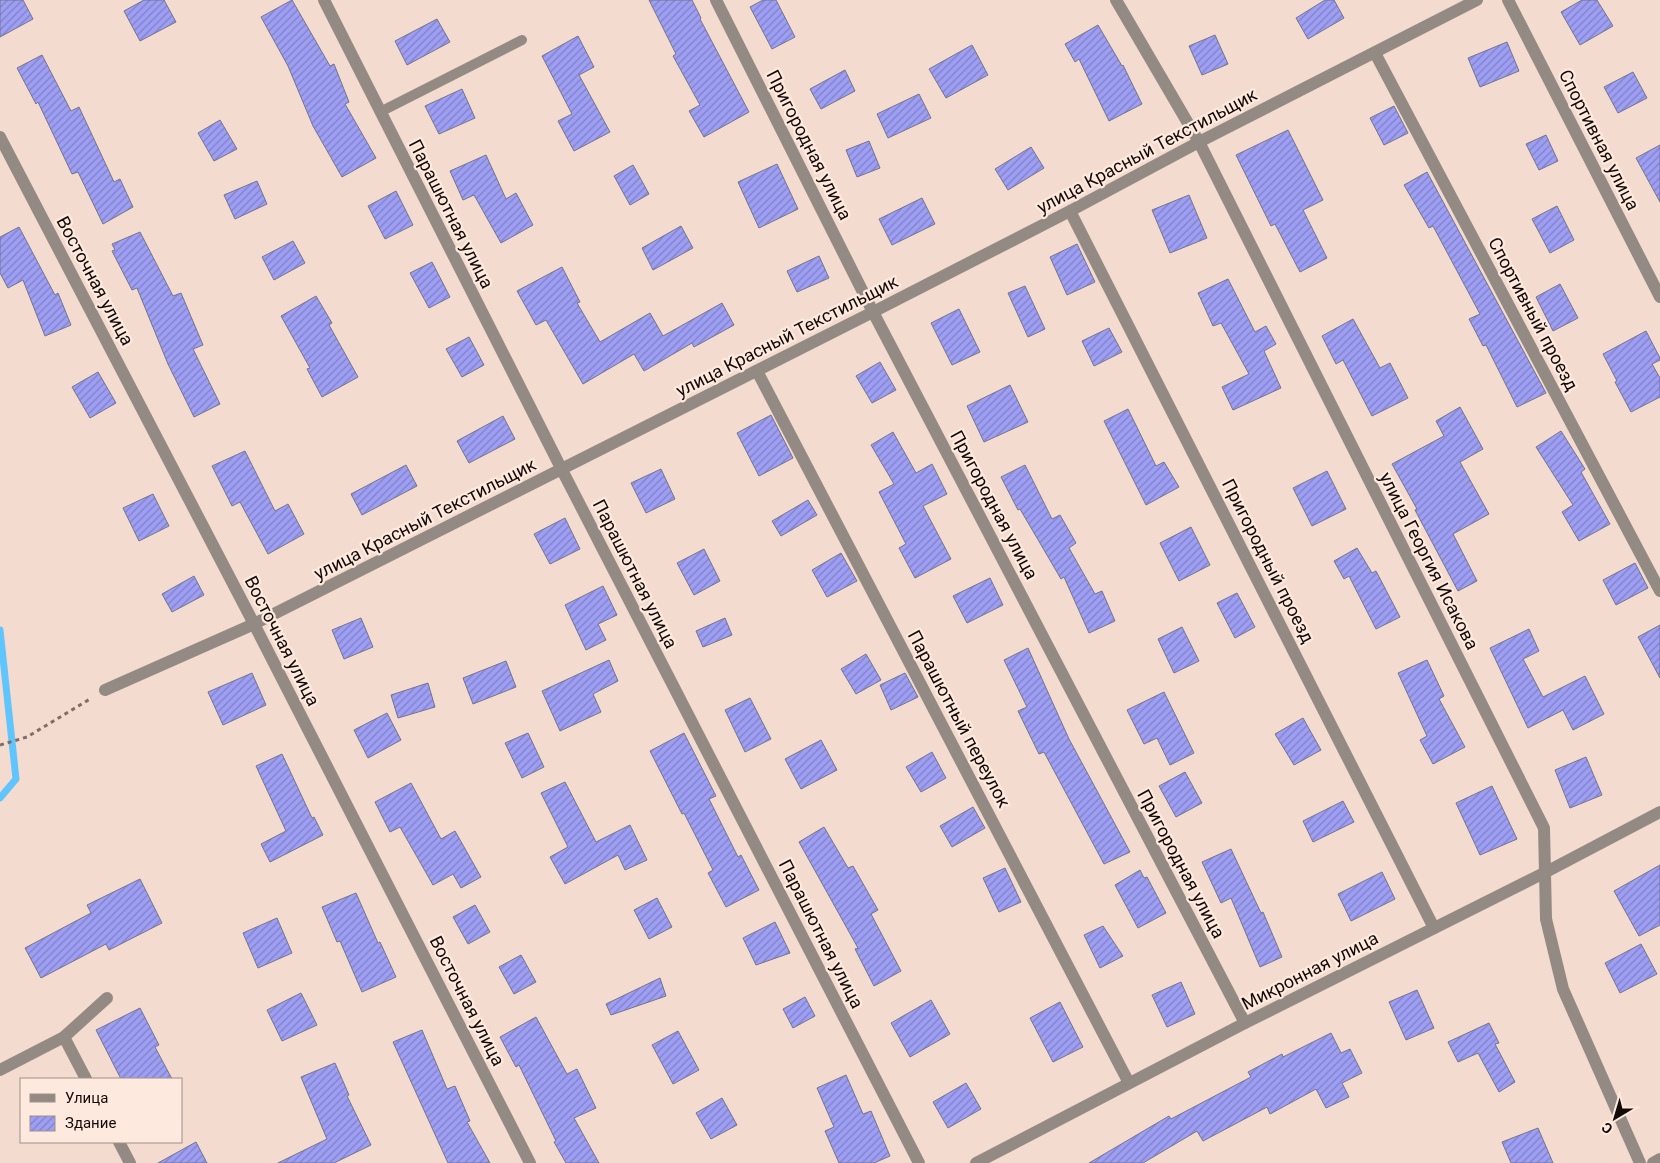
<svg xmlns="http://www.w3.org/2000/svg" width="1660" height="1163" font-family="Roboto,sans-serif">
<defs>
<pattern id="building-hatch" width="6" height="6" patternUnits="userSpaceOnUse" patternTransform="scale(1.25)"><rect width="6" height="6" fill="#9e9ff4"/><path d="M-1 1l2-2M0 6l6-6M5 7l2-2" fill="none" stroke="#7f80c4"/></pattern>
</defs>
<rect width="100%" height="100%" fill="#f4dbcf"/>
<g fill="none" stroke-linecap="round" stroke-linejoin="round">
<path stroke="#61c5fd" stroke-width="7" d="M 0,630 L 16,779 L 0,798"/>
</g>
<g fill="url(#building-hatch)" stroke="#73748a">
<path d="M 0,0 L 23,0 L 33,19 L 0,37 Z"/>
<path d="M 144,0 L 164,0 L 176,22 L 140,41 L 124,11 Z"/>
<path d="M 292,0 L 330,66 L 334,64 L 349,102 L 345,104 L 376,158 L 342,177 L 313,126 L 288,66 L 261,17 Z"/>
<path d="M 649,0 L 692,0 L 701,18 L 700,19 L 749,112 L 704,137 L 689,111 L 700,105 L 673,56 L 676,54 Z"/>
<path d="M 763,0 L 776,0 L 795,37 L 772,49 L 750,7 Z"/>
<path d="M 1325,0 L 1334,0 L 1344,18 L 1308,39 L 1296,18 Z"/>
<path d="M 1582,0 L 1597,0 L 1613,26 L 1580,45 L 1561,12 Z"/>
<path d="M 437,19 L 450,42 L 407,65 L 395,41 Z"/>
<path d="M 1098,25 L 1122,66 L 1123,65 L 1142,104 L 1109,121 L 1079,59 L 1075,62 L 1065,44 Z"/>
<path d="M 1215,35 L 1228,64 L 1202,75 L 1189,46 Z"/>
<path d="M 578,36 L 594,67 L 579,75 L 610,132 L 574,151 L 558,121 L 572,114 L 542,56 Z"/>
<path d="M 1507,42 L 1519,71 L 1480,87 L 1468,58 Z"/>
<path d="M 972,45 L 988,75 L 946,98 L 929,69 Z"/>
<path d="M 42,55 L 71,111 L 79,107 L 114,182 L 120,179 L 133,207 L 103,224 L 78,172 L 72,174 L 38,102 L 36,104 L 17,68 Z"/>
<path d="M 845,70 L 855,91 L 821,109 L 810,89 Z"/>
<path d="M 1633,72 L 1647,98 L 1618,113 L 1604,87 Z"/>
<path d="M 462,89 L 475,118 L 439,134 L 425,106 Z"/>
<path d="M 919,94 L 931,118 L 888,138 L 877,114 Z"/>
<path d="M 1394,106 L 1408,133 L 1384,145 L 1370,118 Z"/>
<path d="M 220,120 L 237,149 L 214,161 L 198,133 Z"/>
<path d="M 1288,130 L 1323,200 L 1303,210 L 1327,258 L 1300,272 L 1275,224 L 1271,226 L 1236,155 Z"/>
<path d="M 1546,135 L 1558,161 L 1539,170 L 1526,144 Z"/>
<path d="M 869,141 L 880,168 L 857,177 L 846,150 Z"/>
<path d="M 1660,145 L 1660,202 L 1636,158 Z"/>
<path d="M 1031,147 L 1044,168 L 1008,190 L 995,169 Z"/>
<path d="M 486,155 L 506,199 L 516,193 L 533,225 L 501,243 L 474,195 L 463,200 L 450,171 Z"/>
<path d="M 777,164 L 798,209 L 759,228 L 738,182 Z"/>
<path d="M 633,165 L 649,194 L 630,205 L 614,176 Z"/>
<path d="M 1427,172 L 1546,393 L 1517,407 L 1486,345 L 1483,346 L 1469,319 L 1480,314 L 1433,226 L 1429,228 L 1404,185 Z"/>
<path d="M 257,181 L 267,204 L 235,219 L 224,195 Z"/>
<path d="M 396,191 L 413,225 L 385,239 L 368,206 Z"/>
<path d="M 1189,195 L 1207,238 L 1170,253 L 1152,210 Z"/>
<path d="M 922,198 L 935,224 L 892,245 L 879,219 Z"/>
<path d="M 1557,206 L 1574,240 L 1550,253 L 1532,219 Z"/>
<path d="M 681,226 L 693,248 L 653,270 L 642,248 Z"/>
<path d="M 19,227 L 55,295 L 58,293 L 71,325 L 45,336 L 23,280 L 8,288 L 0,273 L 0,237 Z"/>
<path d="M 140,232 L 173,296 L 181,293 L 203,345 L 193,349 L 220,404 L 194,417 L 168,364 L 137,288 L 132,290 L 112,251 L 115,250 L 112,244 Z"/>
<path d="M 293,241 L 305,263 L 274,280 L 262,257 Z"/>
<path d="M 1077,244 L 1095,282 L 1067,295 L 1050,257 Z"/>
<path d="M 819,256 L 829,278 L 797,292 L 787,271 Z"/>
<path d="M 432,262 L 450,297 L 429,308 L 410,273 Z"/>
<path d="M 562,267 L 580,302 L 577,303 L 600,342 L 650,313 L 663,336 L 722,303 L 734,325 L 694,347 L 692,343 L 644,371 L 634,354 L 583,384 L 546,320 L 536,325 L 517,291 Z"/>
<path d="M 1228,279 L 1255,332 L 1266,326 L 1276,344 L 1264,351 L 1281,388 L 1233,410 L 1222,387 L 1249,374 L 1221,323 L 1213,326 L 1198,293 Z"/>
<path d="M 1560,284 L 1578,318 L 1553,331 L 1536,297 Z"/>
<path d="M 1025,286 L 1045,329 L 1028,337 L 1008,293 Z"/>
<path d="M 316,296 L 332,323 L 329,325 L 358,377 L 322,397 L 307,369 L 310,368 L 281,316 Z"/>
<path d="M 959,309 L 980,352 L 952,365 L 931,323 Z"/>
<path d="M 1353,319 L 1380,368 L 1390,363 L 1408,398 L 1372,416 L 1343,360 L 1336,364 L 1322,336 Z"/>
<path d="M 1109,328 L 1122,352 L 1094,366 L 1082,341 Z"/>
<path d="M 1646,331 L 1660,358 L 1660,360 L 1652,364 L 1660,378 L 1660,397 L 1631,412 L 1615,382 L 1617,381 L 1603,354 Z"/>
<path d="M 469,337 L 484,365 L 462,377 L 446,349 Z"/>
<path d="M 880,362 L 896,390 L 872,403 L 856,376 Z"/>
<path d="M 98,372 L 116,403 L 90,418 L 72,387 Z"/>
<path d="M 1010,385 L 1028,422 L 984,442 L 967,406 Z"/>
<path d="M 1460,407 L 1483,449 L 1460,462 L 1489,514 L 1453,534 L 1477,581 L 1458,591 L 1415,510 L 1417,509 L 1392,464 L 1444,436 L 1436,421 Z"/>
<path d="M 1128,409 L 1156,466 L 1164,462 L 1179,487 L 1146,505 L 1104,421 Z"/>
<path d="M 771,415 L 793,458 L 759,476 L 737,433 Z"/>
<path d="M 503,416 L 515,439 L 469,463 L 457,441 Z"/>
<path d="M 1561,431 L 1585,469 L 1581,472 L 1610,524 L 1579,541 L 1562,512 L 1573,505 L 1536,447 Z"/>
<path d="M 893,432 L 916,473 L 932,464 L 947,494 L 923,506 L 951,559 L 915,578 L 899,548 L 906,544 L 879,492 L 894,484 L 871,445 Z"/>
<path d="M 245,451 L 275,511 L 288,504 L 304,534 L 268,554 L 240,502 L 232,506 L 212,466 Z"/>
<path d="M 406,465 L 417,486 L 362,515 L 351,494 Z"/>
<path d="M 1025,465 L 1052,519 L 1060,515 L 1076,543 L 1069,548 L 1095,594 L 1102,591 L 1115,621 L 1089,633 L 1064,577 L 1061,579 L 1020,509 L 1018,510 L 1001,477 Z"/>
<path d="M 661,469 L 675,499 L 646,513 L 631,483 Z"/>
<path d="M 1327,471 L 1346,509 L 1312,526 L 1293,488 Z"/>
<path d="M 153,494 L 169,526 L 139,541 L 123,508 Z"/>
<path d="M 808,500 L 817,515 L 781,536 L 772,521 Z"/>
<path d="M 565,518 L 580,549 L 550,564 L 534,534 Z"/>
<path d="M 1191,527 L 1210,565 L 1179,581 L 1160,543 Z"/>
<path d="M 1357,548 L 1372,573 L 1376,571 L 1400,617 L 1376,629 L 1349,576 L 1344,579 L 1334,561 Z"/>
<path d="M 704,549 L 720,581 L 694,595 L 677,563 Z"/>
<path d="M 841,553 L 857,581 L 827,597 L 812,570 Z"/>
<path d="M 1635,563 L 1648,588 L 1616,605 L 1603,580 Z"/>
<path d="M 194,576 L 204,595 L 172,612 L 162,594 Z"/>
<path d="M 990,578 L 1003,605 L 967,623 L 953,596 Z"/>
<path d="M 603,586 L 617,615 L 598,624 L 606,640 L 586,650 L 565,605 Z"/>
<path d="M 1237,593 L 1255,627 L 1235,638 L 1217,603 Z"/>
<path d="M 361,618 L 373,647 L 344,659 L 332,630 Z"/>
<path d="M 725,618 L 732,635 L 703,647 L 696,631 Z"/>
<path d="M 1660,625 L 1660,678 L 1638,637 Z"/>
<path d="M 1182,627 L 1199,661 L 1174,673 L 1158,639 Z"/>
<path d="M 1529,629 L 1539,651 L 1523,659 L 1543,697 L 1585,676 L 1604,714 L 1573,730 L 1563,710 L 1528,728 L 1490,648 Z"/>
<path d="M 1028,648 L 1069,739 L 1130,852 L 1104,864 L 1044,752 L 1039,754 L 1018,711 L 1027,707 L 1004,660 Z"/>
<path d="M 866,654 L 881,680 L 856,694 L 841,669 Z"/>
<path d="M 609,660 L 618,681 L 593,694 L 601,712 L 560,731 L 542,691 Z"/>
<path d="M 1427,660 L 1444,696 L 1439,699 L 1465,747 L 1433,764 L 1420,740 L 1427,736 L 1398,673 Z"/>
<path d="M 506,661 L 516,687 L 473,704 L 463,678 Z"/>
<path d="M 252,673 L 266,705 L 223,725 L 208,692 Z"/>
<path d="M 905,673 L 918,697 L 891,710 L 880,685 Z"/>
<path d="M 428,683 L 435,707 L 398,718 L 391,695 Z"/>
<path d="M 1164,692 L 1194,753 L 1170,765 L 1157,738 L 1144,744 L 1127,710 Z"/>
<path d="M 750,698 L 771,739 L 745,752 L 725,710 Z"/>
<path d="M 387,713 L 401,740 L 368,758 L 354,730 Z"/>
<path d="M 1303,718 L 1321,750 L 1294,765 L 1275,734 Z"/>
<path d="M 528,733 L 544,767 L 522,778 L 505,743 Z"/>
<path d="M 684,733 L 716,796 L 709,799 L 738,857 L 741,855 L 759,890 L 726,907 L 708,873 L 713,870 L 684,813 L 682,814 L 650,751 Z"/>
<path d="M 821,740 L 837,770 L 801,789 L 785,759 Z"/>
<path d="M 932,752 L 946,778 L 921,792 L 906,767 Z"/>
<path d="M 282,754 L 312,818 L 314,817 L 323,835 L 270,862 L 261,844 L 286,831 L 256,766 Z"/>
<path d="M 1586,757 L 1602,795 L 1570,808 L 1555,770 Z"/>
<path d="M 1185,772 L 1202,803 L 1176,817 L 1159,786 Z"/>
<path d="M 565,782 L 596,842 L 630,825 L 647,860 L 625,870 L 618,855 L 565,884 L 550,857 L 568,847 L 541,793 Z"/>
<path d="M 411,783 L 441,839 L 455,831 L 481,877 L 461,888 L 453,874 L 433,885 L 400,827 L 390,832 L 375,802 Z"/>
<path d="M 1492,786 L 1517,839 L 1480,855 L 1456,803 Z"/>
<path d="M 1343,801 L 1354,822 L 1313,842 L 1303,821 Z"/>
<path d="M 973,807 L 985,828 L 952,847 L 940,826 Z"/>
<path d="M 824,827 L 848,868 L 853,866 L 878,910 L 871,914 L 901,971 L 874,986 L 855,949 L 858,948 L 799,842 Z"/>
<path d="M 1231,849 L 1261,913 L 1263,912 L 1282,957 L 1260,967 L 1231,898 L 1221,903 L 1202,862 Z"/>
<path d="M 1660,865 L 1660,925 L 1639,936 L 1614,891 Z"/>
<path d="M 1005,868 L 1021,902 L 999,912 L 983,878 Z"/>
<path d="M 1140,870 L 1144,878 L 1147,877 L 1166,913 L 1138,928 L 1115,885 Z"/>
<path d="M 1382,872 L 1395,899 L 1351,921 L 1338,894 Z"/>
<path d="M 140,879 L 162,923 L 109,950 L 106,944 L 41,978 L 25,948 L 91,913 L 87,905 Z"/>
<path d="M 356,893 L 378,943 L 380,942 L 396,977 L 362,992 L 340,941 L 337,942 L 322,907 Z"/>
<path d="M 657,898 L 672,927 L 649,939 L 634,910 Z"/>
<path d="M 475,905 L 490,932 L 468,944 L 453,917 Z"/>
<path d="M 277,918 L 292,953 L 258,968 L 243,933 Z"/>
<path d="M 775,922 L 790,953 L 756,965 L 743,938 Z"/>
<path d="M 1103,926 L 1123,956 L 1100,968 L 1084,935 Z"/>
<path d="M 1641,944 L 1657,974 L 1620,993 L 1605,963 Z"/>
<path d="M 521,955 L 536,982 L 514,994 L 499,967 Z"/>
<path d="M 660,978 L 666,996 L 611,1015 L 606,1004 Z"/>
<path d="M 1181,982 L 1195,1014 L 1167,1027 L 1152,995 Z"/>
<path d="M 1417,990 L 1434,1028 L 1406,1040 L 1389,1002 Z"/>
<path d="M 301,993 L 317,1025 L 282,1041 L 267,1010 Z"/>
<path d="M 805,997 L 815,1016 L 793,1028 L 783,1009 Z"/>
<path d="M 931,1000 L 950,1034 L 910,1057 L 891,1023 Z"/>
<path d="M 1060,1002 L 1083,1047 L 1053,1062 L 1030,1018 Z"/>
<path d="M 140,1008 L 159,1045 L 155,1047 L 172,1079 L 121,1079 L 96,1030 Z"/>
<path d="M 536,1017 L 567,1074 L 577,1069 L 596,1108 L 574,1118 L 599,1163 L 566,1163 L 554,1142 L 556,1141 L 519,1065 L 516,1067 L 500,1037 Z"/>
<path d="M 1489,1023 L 1499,1043 L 1495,1044 L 1515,1082 L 1499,1092 L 1478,1053 L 1458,1062 L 1448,1042 Z"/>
<path d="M 422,1030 L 447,1089 L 455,1086 L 470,1121 L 467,1122 L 490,1163 L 448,1163 L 393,1042 Z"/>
<path d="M 678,1031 L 699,1070 L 673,1084 L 652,1045 Z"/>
<path d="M 1331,1033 L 1341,1053 L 1350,1049 L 1362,1073 L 1342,1083 L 1349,1097 L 1326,1108 L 1316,1089 L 1270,1114 L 1267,1107 L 1203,1141 L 1197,1131 L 1143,1163 L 1089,1163 L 1169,1116 L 1171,1119 L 1251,1077 L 1248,1072 L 1282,1054 L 1283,1057 Z"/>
<path d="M 335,1063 L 349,1095 L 347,1096 L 371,1145 L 334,1163 L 278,1163 L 327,1139 L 301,1077 Z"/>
<path d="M 846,1075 L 863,1114 L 871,1111 L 890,1156 L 874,1163 L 839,1163 L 825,1131 L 834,1127 L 817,1088 Z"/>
<path d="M 966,1083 L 981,1109 L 948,1128 L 933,1102 Z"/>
<path d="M 722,1098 L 737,1125 L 711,1139 L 696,1113 Z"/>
<path d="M 1538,1128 L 1553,1163 L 1511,1163 L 1502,1142 Z"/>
<path d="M 196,1142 L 207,1163 L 158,1163 Z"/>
</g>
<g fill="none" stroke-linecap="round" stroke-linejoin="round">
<path stroke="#7e6e66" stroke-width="3" stroke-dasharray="4 4" stroke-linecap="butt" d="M 0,745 L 27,737 L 90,699"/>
<path stroke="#938b83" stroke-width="10" d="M 380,112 L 522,40"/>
<g stroke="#938b83" stroke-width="12">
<path d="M 324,0 L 562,470 L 919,1163"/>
<path d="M 716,0 L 873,312 L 1245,1023"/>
<path d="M 1116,0 L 1199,142 L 1544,828 L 1546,919 L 1563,989 L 1640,1163"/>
<path d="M 1508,0 L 1660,297"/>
<path d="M 1375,53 L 1660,591"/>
<path d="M 0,137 L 254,624 L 530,1163"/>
<path d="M 1070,211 L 1434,928"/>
<path d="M 757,371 L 1129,1083"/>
<path d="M 105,690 L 254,624 L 873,312 L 1070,211 L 1199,142 L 1477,0"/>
<path d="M 64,1037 L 86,1079"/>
<path d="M 0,1070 L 64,1037 L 107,998"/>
<path d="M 119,1142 L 130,1163"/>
<path d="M 976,1163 L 1245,1023 L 1546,872 L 1660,812"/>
<path d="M 1653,1163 L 1660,1159"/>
</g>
</g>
<g text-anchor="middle" stroke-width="4.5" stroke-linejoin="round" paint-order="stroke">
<g font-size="18" fill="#120a06" stroke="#fee9df">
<text transform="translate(1599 140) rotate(63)" y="6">Спортивная улица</text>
<text transform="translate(809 145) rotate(63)" y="6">Пригородная улица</text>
<text transform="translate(1147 151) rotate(-28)" y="6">улица Красный Текстильщик</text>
<text transform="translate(451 214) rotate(63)" y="6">Парашютная улица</text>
<text transform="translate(95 281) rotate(62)" y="6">Восточная улица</text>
<text transform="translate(1533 314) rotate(62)" y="6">Спортивный проезд</text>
<text transform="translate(787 336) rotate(-27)" y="6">улица Красный Текстильщик</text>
<text transform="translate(994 505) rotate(62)" y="6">Пригородная улица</text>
<text transform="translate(425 519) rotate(-27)" y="6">улица Красный Текстильщик</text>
<text transform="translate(1268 561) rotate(63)" y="6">Пригородный проезд</text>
<text transform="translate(1429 561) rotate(63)" y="6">улица Георгия Исакова</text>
<text transform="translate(635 574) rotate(63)" y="6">Парашютная улица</text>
<text transform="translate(282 641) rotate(63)" y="6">Восточная улица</text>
<text transform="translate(959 719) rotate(62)" y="6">Парашютный переулок</text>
<text transform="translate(1181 864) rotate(62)" y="6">Пригородная улица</text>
<text transform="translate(821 934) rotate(63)" y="6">Парашютная улица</text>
<text transform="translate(1310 971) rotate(-27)" y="6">Микронная улица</text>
<text transform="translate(467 1001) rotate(63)" y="6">Восточная улица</text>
</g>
</g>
<rect x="20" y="1078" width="162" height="65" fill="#fee9df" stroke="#a09088"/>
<rect x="30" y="1094" width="25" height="8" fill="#938b83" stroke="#a09088"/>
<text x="65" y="1103" font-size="15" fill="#120a06">Улица</text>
<rect x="30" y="1116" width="25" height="15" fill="url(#building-hatch)" stroke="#a09088"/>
<text x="65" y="1128" font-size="15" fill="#120a06">Здание</text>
<g transform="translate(1615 1118) rotate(218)" stroke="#fee9df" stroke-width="4" paint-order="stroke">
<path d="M0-4L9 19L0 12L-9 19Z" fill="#120a06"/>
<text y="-8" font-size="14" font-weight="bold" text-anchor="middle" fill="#120a06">С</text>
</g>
</svg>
